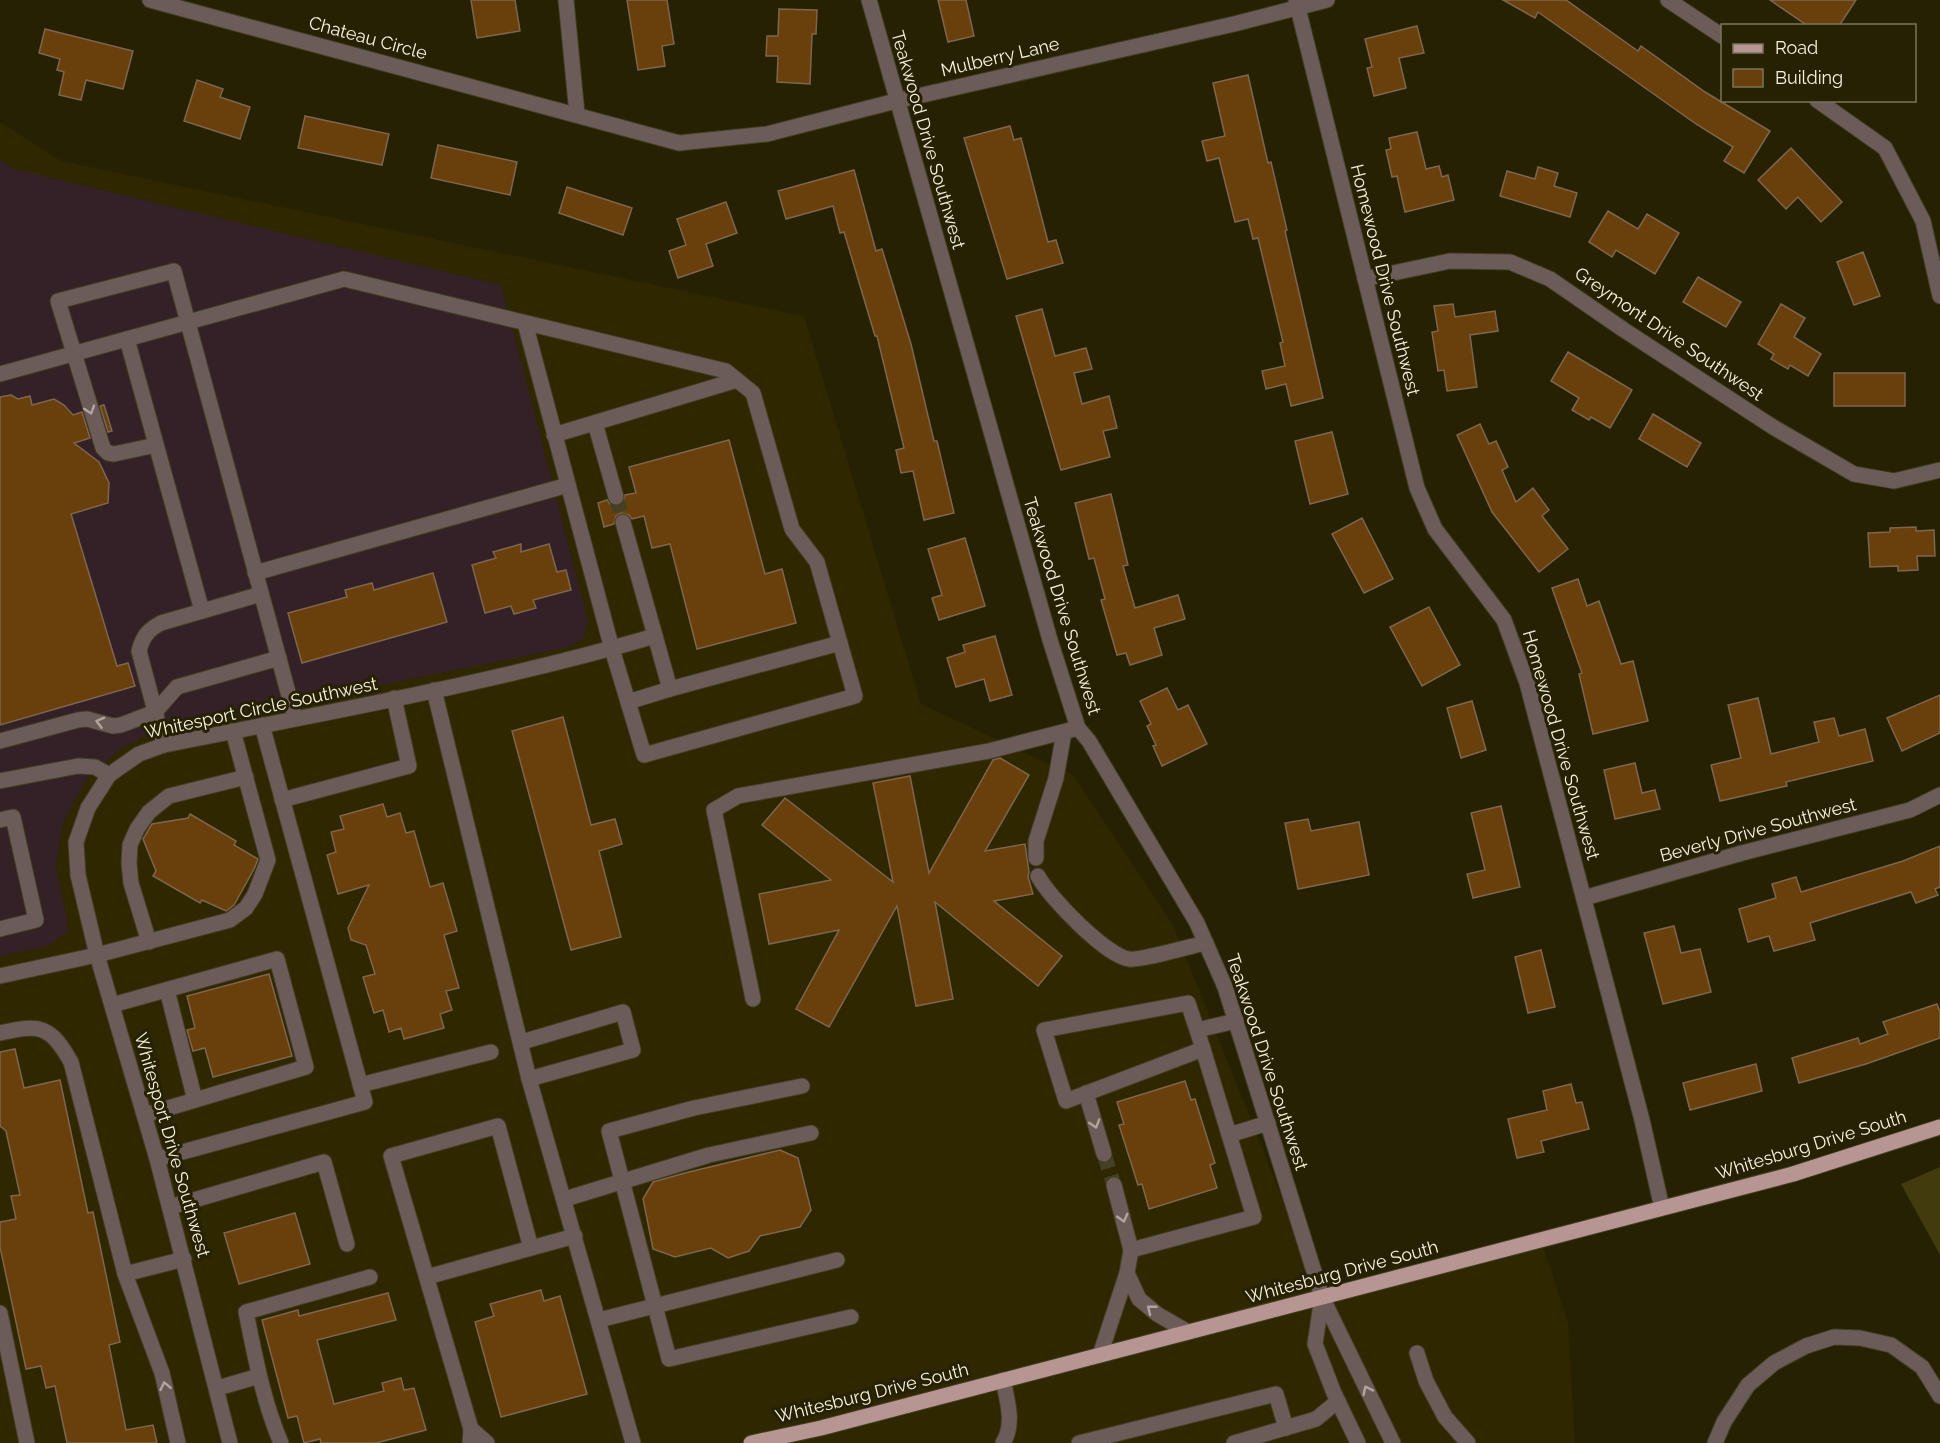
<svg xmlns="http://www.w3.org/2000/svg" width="1940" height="1443" font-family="Raleway,sans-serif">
<rect width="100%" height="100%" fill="#262102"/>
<path fill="#2e2700" d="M 0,122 L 61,161 L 804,316 L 921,704 L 1073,775 L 1173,925 L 1322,1297 L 1541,1240 L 1568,1322 L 1575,1443 L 0,1443 Z"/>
<path fill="#342127" d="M 0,160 L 14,169 L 501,285 L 588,621 L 583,639 L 565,648 L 188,723 L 142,737 L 120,749 L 88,776 L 62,825 L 56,868 L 67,920 L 68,932 L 48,946 L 0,956 Z"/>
<path fill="#423b0e" d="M 1940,1167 L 1940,1255 L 1901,1184 Z"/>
<g fill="#69400c" stroke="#7e654d" stroke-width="1.5">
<path d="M 471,0 L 515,0 L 520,31 L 477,38 Z"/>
<path d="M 627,0 L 667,0 L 674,44 L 662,46 L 665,66 L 638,70 Z"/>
<path d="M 938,0 L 966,0 L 974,36 L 948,42 Z"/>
<path d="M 1503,0 L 1566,0 L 1638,51 L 1641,46 L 1705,92 L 1770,131 L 1744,173 L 1724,161 L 1733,147 L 1696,124 L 1538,12 L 1535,18 Z"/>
<path d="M 1770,0 L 1856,0 L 1839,26 L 1808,26 Z"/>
<path d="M 779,9 L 817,10 L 816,34 L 812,34 L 810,84 L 777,82 L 778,56 L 766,56 L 767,36 L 778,36 Z"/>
<path d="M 1417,26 L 1424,53 L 1399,58 L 1406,88 L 1374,96 L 1367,68 L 1372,67 L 1365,39 Z"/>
<path d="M 45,29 L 133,51 L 123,89 L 86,80 L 81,100 L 59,95 L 64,72 L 57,70 L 60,59 L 39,53 Z"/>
<path d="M 1248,75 L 1268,163 L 1271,162 L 1287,230 L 1285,231 L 1323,398 L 1291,406 L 1286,384 L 1266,389 L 1262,371 L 1285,366 L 1280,343 L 1283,342 L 1258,238 L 1253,239 L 1248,219 L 1235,222 L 1219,158 L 1207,161 L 1202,141 L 1225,136 L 1213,83 Z"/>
<path d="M 197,80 L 223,89 L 220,97 L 250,107 L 240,139 L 184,121 Z"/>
<path d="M 305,116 L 389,134 L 382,165 L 298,148 Z"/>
<path d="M 1010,126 L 1014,140 L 1021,138 L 1048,242 L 1056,240 L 1063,263 L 1007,279 L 964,138 Z"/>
<path d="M 1417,132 L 1426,169 L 1439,166 L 1442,177 L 1448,175 L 1454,200 L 1405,212 L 1397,176 L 1392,177 L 1386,150 L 1391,149 L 1389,138 Z"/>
<path d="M 438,145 L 517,162 L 510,195 L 431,178 Z"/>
<path d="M 1791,148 L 1842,202 L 1821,222 L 1798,197 L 1786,209 L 1758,180 Z"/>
<path d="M 1538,167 L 1558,173 L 1554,186 L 1577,193 L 1570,217 L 1500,196 L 1507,171 L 1535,179 Z"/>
<path d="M 854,170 L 876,251 L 882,249 L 911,344 L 934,441 L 937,441 L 954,513 L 924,520 L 913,471 L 901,473 L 896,450 L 904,448 L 877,336 L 875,336 L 844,232 L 840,233 L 833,206 L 786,219 L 778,191 Z"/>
<path d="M 567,187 L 632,208 L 623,235 L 559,213 Z"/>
<path d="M 726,202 L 737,233 L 706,244 L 713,266 L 678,278 L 669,251 L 686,245 L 677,219 Z"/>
<path d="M 1608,211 L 1638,229 L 1647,214 L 1679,233 L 1655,274 L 1616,250 L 1612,257 L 1589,242 Z"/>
<path d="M 1863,252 L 1880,296 L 1854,305 L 1837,262 Z"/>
<path d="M 1698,277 L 1741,302 L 1726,327 L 1683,302 Z"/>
<path d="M 1453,304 L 1455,317 L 1495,311 L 1498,331 L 1470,335 L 1477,387 L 1447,391 L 1444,370 L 1438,371 L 1432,332 L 1438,331 L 1434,306 Z"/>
<path d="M 1781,304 L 1805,318 L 1794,337 L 1821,354 L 1808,376 L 1790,365 L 1788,369 L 1771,359 L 1774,354 L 1758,344 Z"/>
<path d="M 1042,309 L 1055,356 L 1086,348 L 1092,369 L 1074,373 L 1082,404 L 1109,396 L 1117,428 L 1103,431 L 1110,457 L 1061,470 L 1016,316 Z"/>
<path d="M 1568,352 L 1632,390 L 1610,428 L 1591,417 L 1589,420 L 1572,410 L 1579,398 L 1551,381 Z"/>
<rect x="1834" y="373" width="71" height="33"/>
<path d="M 11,395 L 18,399 L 30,396 L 32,405 L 54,399 L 64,405 L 73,415 L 82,412 L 90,438 L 74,443 L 99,462 L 109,483 L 108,503 L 71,514 L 117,666 L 128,663 L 135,686 L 0,725 L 0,397 Z"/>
<path d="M 104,405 L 112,431 L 108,432 L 100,406 Z"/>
<path d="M 1653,414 L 1701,443 L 1687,467 L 1639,439 Z"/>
<path d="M 1480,424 L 1489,444 L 1496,441 L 1508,467 L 1502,470 L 1516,502 L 1533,488 L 1549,510 L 1542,516 L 1568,549 L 1539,572 L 1492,512 L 1457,435 Z"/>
<path d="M 1332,432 L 1348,494 L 1310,504 L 1295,441 Z"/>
<path d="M 729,440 L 765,574 L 782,569 L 796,623 L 697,649 L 670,544 L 652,548 L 644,516 L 632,519 L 629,515 L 621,513 L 616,516 L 614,524 L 604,527 L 598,503 L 607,500 L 610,504 L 618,506 L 623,503 L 625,495 L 636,493 L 629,467 Z"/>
<path d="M 1111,494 L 1128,565 L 1123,566 L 1135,608 L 1178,595 L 1185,619 L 1154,628 L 1162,655 L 1130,665 L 1126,653 L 1117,655 L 1101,600 L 1105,599 L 1094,558 L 1089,559 L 1075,503 Z"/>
<path d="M 1362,518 L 1393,579 L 1364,593 L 1332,534 Z"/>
<path d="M 1916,527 L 1916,531 L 1934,530 L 1935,556 L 1917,556 L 1918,570 L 1898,571 L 1898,566 L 1870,567 L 1868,533 L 1890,532 L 1890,528 Z"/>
<path d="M 965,538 L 985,606 L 939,620 L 932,598 L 942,595 L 928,549 Z"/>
<path d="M 521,544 L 521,552 L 549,544 L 557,572 L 566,570 L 571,590 L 533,600 L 536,608 L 514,614 L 511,606 L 485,613 L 472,565 L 496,558 L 493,552 Z"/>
<path d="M 433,573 L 447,622 L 302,663 L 288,613 L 347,597 L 345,590 L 372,583 L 374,590 Z"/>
<path d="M 1578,579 L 1587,606 L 1599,601 L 1621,664 L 1633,661 L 1648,721 L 1593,734 L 1579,674 L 1582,673 L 1552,588 Z"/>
<path d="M 1429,607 L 1460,665 L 1422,686 L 1390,627 Z"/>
<path d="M 995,636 L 1012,695 L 990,701 L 984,679 L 956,687 L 947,658 L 965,652 L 963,645 Z"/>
<path d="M 1167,688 L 1178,710 L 1188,705 L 1207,744 L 1162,766 L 1153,746 L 1156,745 L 1147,726 L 1151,724 L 1140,701 Z"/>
<path d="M 1940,695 L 1940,733 L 1902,751 L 1887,718 Z"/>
<path d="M 1758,698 L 1771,754 L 1819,742 L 1814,722 L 1834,718 L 1839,736 L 1865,729 L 1873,761 L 1786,782 L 1787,786 L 1720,801 L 1711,765 L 1741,758 L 1728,705 Z"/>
<path d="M 1472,701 L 1486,750 L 1461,758 L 1447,708 Z"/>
<path d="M 563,717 L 591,825 L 615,819 L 622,844 L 599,851 L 621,937 L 571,950 L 512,731 Z"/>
<path d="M 1000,758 L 1029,775 L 985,851 L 1025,844 L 1029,872 L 1028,877 L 1033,894 L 994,901 L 1062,956 L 1038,986 L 935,902 L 953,999 L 916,1006 L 897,906 L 829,1027 L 796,1009 L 839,930 L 769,944 L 759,894 L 831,880 L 762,825 L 785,798 L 893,882 L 873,783 L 910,776 L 929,873 L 993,760 Z"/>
<path d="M 1635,763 L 1642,793 L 1655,790 L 1660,809 L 1615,819 L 1604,770 Z"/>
<path d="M 383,804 L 387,817 L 400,813 L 406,833 L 414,831 L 430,887 L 443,883 L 457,931 L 444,935 L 459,988 L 446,991 L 452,1010 L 440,1014 L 444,1028 L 404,1039 L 401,1028 L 389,1032 L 383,1010 L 374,1013 L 363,977 L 375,974 L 366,945 L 351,940 L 348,928 L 369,885 L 338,894 L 327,855 L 336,852 L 331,832 L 344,829 L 340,816 Z"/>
<path d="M 1501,806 L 1520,887 L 1473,898 L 1467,874 L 1485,870 L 1471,813 Z"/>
<path d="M 190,814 L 236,841 L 234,845 L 258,859 L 254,869 L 234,905 L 226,911 L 202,900 L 200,903 L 153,876 L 156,871 L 143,839 L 152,824 L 188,818 Z"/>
<path d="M 1308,819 L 1311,831 L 1359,822 L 1369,875 L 1298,889 L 1285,823 Z"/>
<path d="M 1940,846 L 1940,887 L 1935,889 L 1938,895 L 1916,903 L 1911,892 L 1810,923 L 1815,940 L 1774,951 L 1769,936 L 1748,942 L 1739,909 L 1776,898 L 1772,884 L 1796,877 L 1801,892 L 1903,861 Z"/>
<path d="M 1674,926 L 1681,953 L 1700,949 L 1711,992 L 1663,1004 L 1644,933 Z"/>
<path d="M 1541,950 L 1555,1007 L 1528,1013 L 1515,957 Z"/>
<path d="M 269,974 L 292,1056 L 213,1077 L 205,1048 L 193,1051 L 187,1030 L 195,1028 L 187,996 Z"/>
<path d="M 1937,1004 L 1940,1012 L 1940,1038 L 1866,1064 L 1799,1083 L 1792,1058 L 1858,1038 L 1860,1044 L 1888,1034 L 1883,1022 Z"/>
<path d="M 15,1049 L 24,1088 L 60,1080 L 88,1213 L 93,1212 L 120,1342 L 109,1345 L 126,1430 L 153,1425 L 157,1443 L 67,1443 L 55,1386 L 46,1388 L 41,1366 L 26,1369 L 0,1247 L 0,1222 L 16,1219 L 11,1196 L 20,1195 L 6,1131 L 0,1126 L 0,1052 Z"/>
<path d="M 1756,1064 L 1762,1091 L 1690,1110 L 1683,1083 Z"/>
<path d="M 1185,1081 L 1191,1100 L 1195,1099 L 1215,1163 L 1210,1165 L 1217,1188 L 1149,1209 L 1142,1184 L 1138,1185 L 1119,1125 L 1124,1124 L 1117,1102 Z"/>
<path d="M 1571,1084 L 1576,1103 L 1582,1102 L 1589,1129 L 1541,1141 L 1544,1152 L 1517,1158 L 1508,1119 L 1547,1110 L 1543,1091 Z"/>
<path d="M 780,1150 L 798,1158 L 811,1210 L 800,1227 L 760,1236 L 749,1251 L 728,1258 L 711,1248 L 675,1257 L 653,1249 L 643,1199 L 653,1182 L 685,1173 Z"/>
<path d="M 295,1213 L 310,1264 L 239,1284 L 224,1233 Z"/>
<path d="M 541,1290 L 544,1301 L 560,1296 L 587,1394 L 501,1417 L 475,1322 L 494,1316 L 490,1304 Z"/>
<path d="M 388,1293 L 396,1320 L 317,1340 L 334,1404 L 384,1391 L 382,1383 L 401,1378 L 404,1390 L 414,1388 L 426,1430 L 376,1443 L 321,1443 L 320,1439 L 304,1443 L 297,1416 L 288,1418 L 262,1320 L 298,1310 L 299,1316 Z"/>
</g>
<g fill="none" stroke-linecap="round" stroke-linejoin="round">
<g stroke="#454023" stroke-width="15" stroke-dasharray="15 8" stroke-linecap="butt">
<path d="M 616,497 L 623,522"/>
<path d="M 1104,1154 L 1114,1185"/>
</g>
<g stroke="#433e21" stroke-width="17">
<g id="minor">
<path d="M 150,0 L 679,143 L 767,134 L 896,101 L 1234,24 L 1327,0"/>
<path d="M 566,0 L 577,114"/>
<path d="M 869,0 L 1050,640 L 1078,728 L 1089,741 L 1197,923 L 1225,987 L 1322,1297 L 1393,1443"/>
<path d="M 1296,0 L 1417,488 L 1435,529 L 1504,620 L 1527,683 L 1642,1120 L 1662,1208"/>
<path d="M 1668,0 L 1722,36"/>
<path d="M 1817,100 L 1885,148 L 1923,221 L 1940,296"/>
<path d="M 1365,279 L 1450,261 L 1510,262 L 1550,279 L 1624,330 L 1773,427 L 1854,474 L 1894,481 L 1940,470"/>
<path d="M 127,339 L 202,611"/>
<path d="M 0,374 L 344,279 L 726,371 L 753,393 L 792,529 L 817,562 L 855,696 L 644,755 L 612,649 L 525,323"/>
<path d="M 595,423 L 616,497"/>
<path d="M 554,435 L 737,380"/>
<path d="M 156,445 L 114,454 L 108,453 L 103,448 L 58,301 L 174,271 L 295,718"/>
<path d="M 623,522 L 670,689 L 840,643"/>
<path d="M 255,573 L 568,485"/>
<path d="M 434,690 L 529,1079 L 633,1443"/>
<path d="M 628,702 L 670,689"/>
<path d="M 0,741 L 78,720 L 87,719 L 113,726 L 121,725 L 155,712 L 177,687 L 279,658"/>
<path d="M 164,745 L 139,651 C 143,636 148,630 161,623 L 261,594"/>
<path d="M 0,781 L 78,766 L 95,767 L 109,775"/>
<path d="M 282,800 L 409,766 L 394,698"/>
<path d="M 0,820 L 13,817 L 36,920 L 0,929"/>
<path d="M 1036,858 L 1036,841 L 1056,778 L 1064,732"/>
<path d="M 1038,876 C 1048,896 1106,956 1129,959 C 1141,961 1190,946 1206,943"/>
<path d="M 1584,898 L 1742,853 L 1910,810 L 1940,795"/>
<path d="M 149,942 L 131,883 L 129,863 L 130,845 L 137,829 L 149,812 L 169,796 L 246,777"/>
<path d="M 0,976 L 97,955 L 230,920 L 246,908 L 255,894 L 268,860 L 233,731"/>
<path d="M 167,990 L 195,1100"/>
<path d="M 753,999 L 714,810 L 738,796 L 989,751 L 1078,728"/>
<path d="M 112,1005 L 277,959 L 306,1067 L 145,1115"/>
<path d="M 1197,1030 L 1203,1049 L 1066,1101 L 1044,1030 L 1188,1003 L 1197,1030 L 1236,1021"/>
<path d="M 0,1033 C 40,1024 50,1025 71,1062 L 125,1274 L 184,1259"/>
<path d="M 522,1042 L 623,1012 L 633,1050 L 529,1079"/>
<path d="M 360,1085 L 491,1052"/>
<path d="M 802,1086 L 694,1108 L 609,1131 L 669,1359 L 851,1317"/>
<path d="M 1086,1093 L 1104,1154"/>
<path d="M 1229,1135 L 1268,1123"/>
<path d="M 157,1159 L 365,1102 L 262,725"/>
<path d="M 565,1199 L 709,1155 L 811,1133"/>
<path d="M 170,1207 L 324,1162 L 347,1244"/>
<path d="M 1131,1250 L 1254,1217 L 1203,1049"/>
<path d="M 1127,1273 L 1139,1299 L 1157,1314 L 1188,1332"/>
<path d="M 125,1274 L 162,1373 L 178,1443"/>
<path d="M 427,1277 L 531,1248"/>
<path d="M 1322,1297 L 1315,1344 L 1334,1393 L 1358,1443"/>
<path d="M 0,1313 L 27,1443"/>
<path d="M 599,1320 L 837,1260"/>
<path d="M 1417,1353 L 1426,1381 L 1445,1417 L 1468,1443"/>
<path d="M 1100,1355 L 1127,1273 L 1131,1250 L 1114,1185"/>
<path d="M 218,1388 L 259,1376"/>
<path d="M 471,1429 L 391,1156 L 498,1126 L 531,1248 L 575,1236"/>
<path d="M 230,1443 L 157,1159 L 97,955 L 78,875 L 76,842 L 88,808 L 109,775 L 139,754 L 164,745 C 328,712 494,683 655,636"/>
<path d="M 281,1443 C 263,1401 255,1356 246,1312 L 370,1277"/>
<path d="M 470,1443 L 471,1429 L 487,1443"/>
<path d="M 1003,1443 C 1015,1424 1007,1400 1003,1380"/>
<path d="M 1079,1443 L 1276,1394 L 1286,1428"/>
<path d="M 1234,1443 L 1316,1419 L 1338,1401"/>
<path d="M 1715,1443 L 1724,1422 L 1748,1385 L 1774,1363 L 1806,1346 L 1834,1337 L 1860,1338 L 1891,1345 L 1922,1367 L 1940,1396"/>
</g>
</g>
<g stroke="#433e21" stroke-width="17">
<path id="major" d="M 751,1443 L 821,1428 L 1793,1174 L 1940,1127"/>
</g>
<use href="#minor" stroke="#6b5b59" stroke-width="15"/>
<use href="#major" stroke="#b79592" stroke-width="15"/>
</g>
<defs><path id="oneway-chevron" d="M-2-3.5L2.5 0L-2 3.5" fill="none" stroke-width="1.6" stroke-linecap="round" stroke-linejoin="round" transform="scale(1.5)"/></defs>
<g stroke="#b0a69c">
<use href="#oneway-chevron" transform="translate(90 410) rotate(72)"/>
<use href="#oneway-chevron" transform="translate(100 722) rotate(-166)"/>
<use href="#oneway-chevron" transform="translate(1095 1124) rotate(73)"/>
<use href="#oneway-chevron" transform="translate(1123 1218) rotate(75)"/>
<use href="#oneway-chevron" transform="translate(1151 1309) rotate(-142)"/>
<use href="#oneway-chevron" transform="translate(165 1386) rotate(-102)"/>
<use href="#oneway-chevron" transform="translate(1367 1390) rotate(-116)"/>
</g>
<g text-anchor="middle" stroke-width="6" stroke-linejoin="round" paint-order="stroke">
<g font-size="18" fill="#f5f2e0" stroke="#262102">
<text transform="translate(368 38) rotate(15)" y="6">Chateau Circle</text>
<text transform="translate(1000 57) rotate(-13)" y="6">Mulberry Lane</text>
<text transform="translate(928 140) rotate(74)" y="6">Teakwood Drive Southwest</text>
<text transform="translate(1385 280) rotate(76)" y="6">Homewood Drive Southwest</text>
<text transform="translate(1669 334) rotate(34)" y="6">Greymont Drive Southwest</text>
<text transform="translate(1062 606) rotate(73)" y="6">Teakwood Drive Southwest</text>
<text transform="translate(261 708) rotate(-12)" y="6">Whitesport Circle Southwest</text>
<text transform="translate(1561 745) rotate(74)" y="6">Homewood Drive Southwest</text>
<text transform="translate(1758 830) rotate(-15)" y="6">Beverly Drive Southwest</text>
<text transform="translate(1267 1062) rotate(72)" y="6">Teakwood Drive Southwest</text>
<text transform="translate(172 1145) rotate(74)" y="6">Whitesport Drive Southwest</text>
<text transform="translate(1811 1145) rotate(-17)" y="6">Whitesburg Drive South</text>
<text transform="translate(1342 1272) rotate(-15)" y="6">Whitesburg Drive South</text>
<text transform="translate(872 1393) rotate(-14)" y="6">Whitesburg Drive South</text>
</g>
</g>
<rect x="1721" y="24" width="195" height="78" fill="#262102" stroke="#79755b" stroke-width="1.5"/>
<rect x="1733" y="44" width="30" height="9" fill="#b79592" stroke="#79755b" stroke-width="1.5"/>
<text x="1775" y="54" font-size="18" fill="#f5f2e0">Road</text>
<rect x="1733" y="69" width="30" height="18" fill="#69400c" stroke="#79755b" stroke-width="1.5"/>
<text x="1775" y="84" font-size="18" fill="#f5f2e0">Building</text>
</svg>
